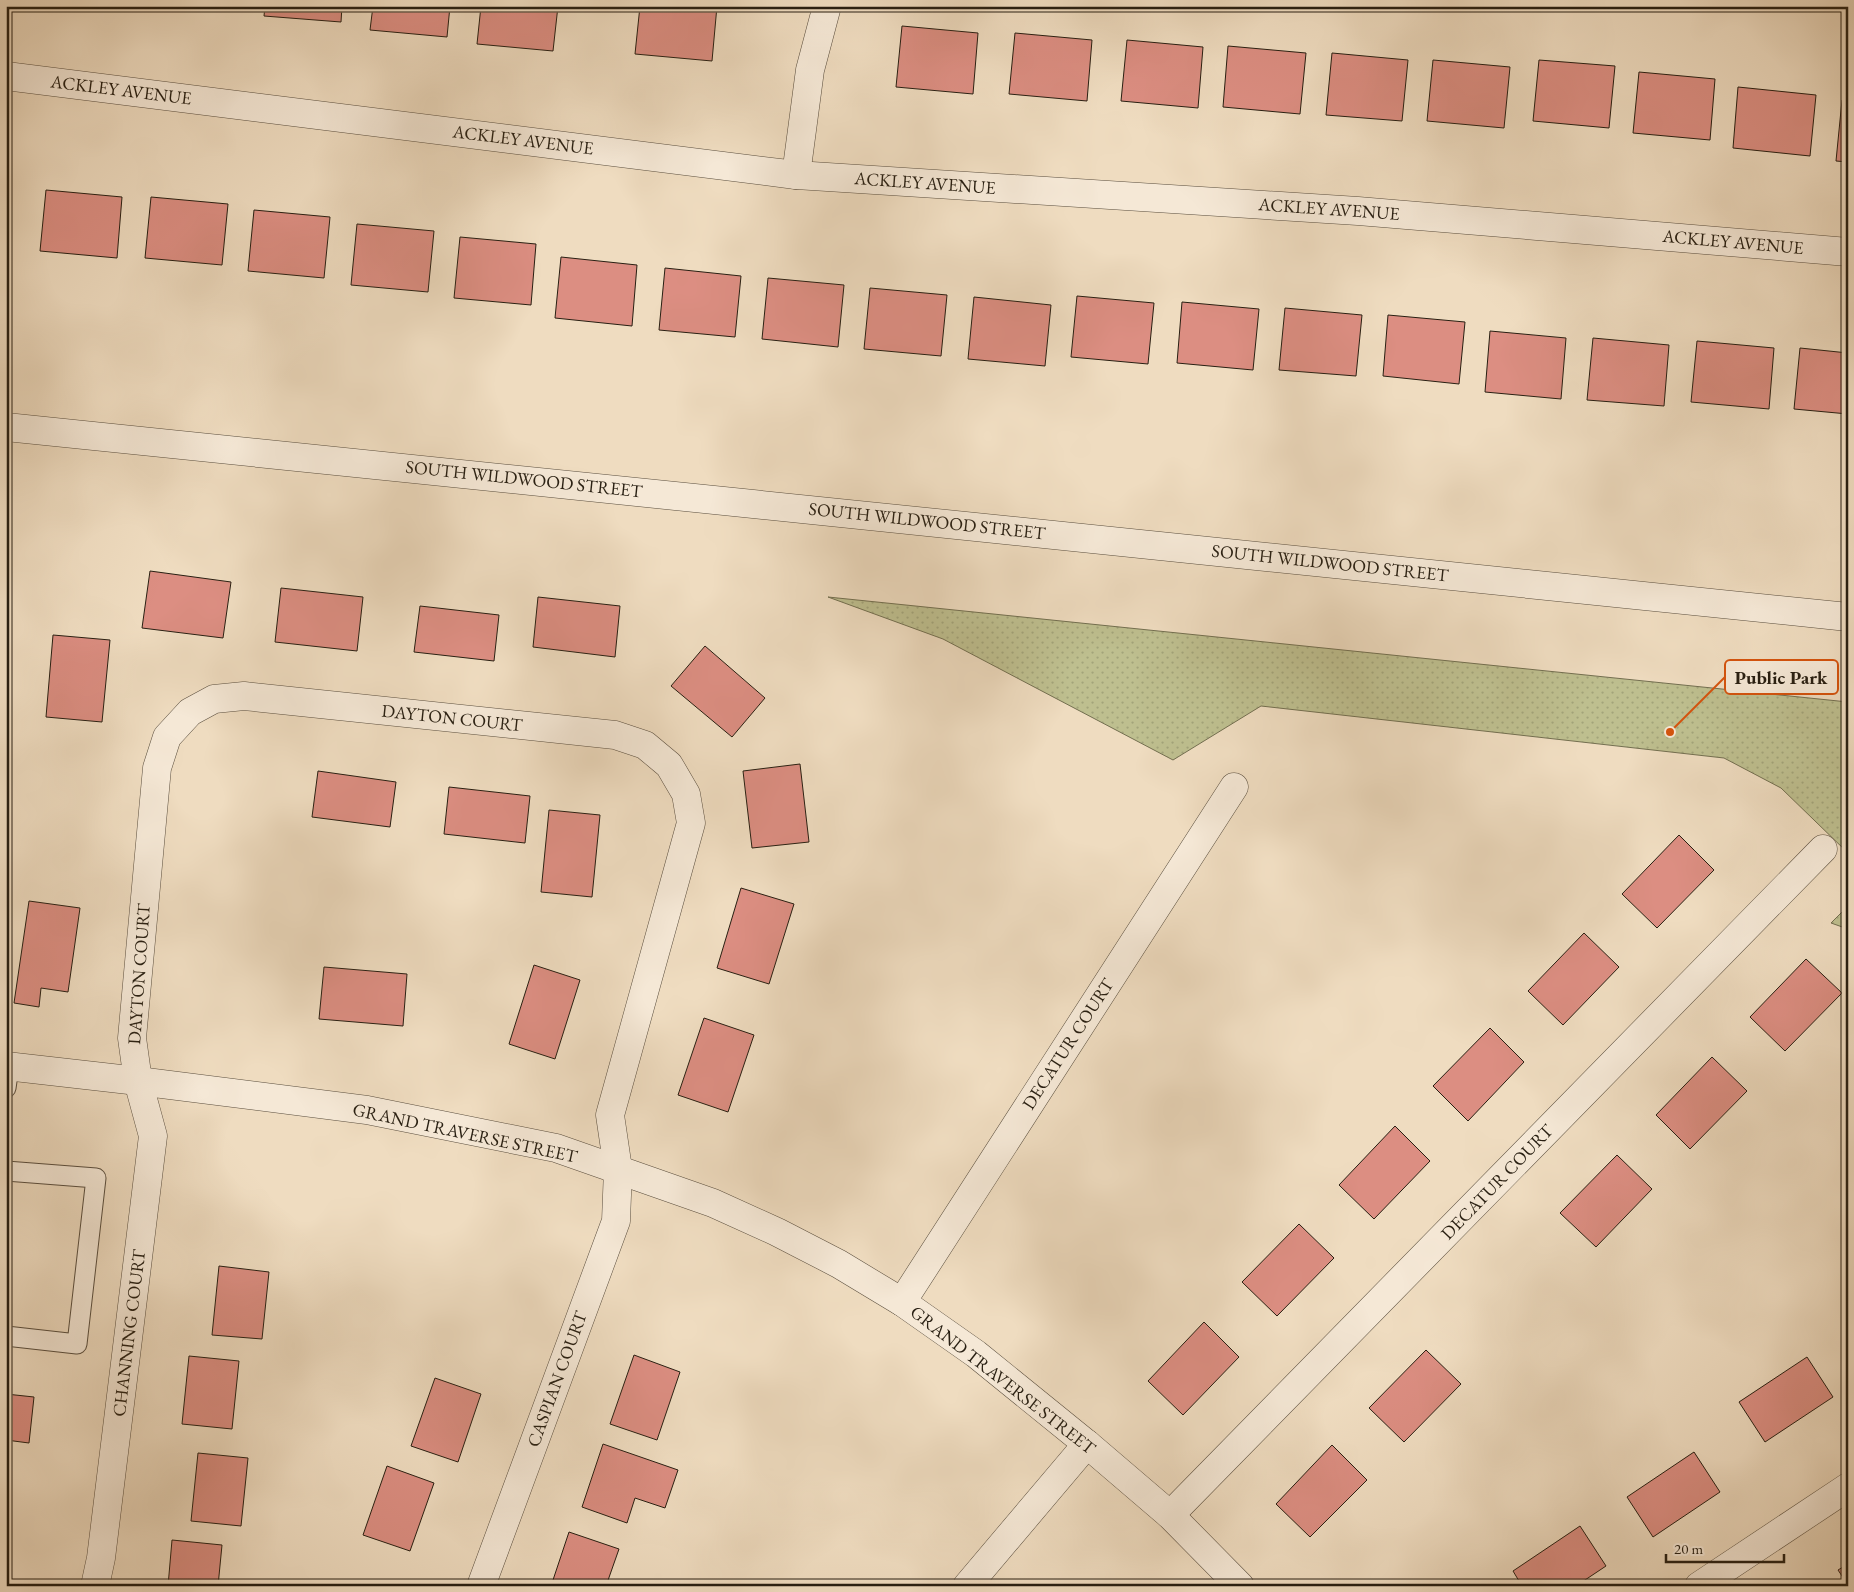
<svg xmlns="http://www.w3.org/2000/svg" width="1854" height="1592" font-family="'EB Garamond',serif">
<defs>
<pattern id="grass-dots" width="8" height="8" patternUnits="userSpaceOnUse" patternTransform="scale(1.25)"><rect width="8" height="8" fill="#bebf8f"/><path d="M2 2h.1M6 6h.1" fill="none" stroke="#a3a47a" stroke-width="1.8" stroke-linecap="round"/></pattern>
</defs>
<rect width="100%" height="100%" fill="#efdcc0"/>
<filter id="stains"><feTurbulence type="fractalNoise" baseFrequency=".004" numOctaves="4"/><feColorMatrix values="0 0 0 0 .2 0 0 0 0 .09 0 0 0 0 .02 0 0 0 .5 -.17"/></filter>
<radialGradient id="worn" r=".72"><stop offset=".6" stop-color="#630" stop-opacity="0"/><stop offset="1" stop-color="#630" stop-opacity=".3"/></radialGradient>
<g fill="url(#grass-dots)" stroke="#736f50">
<path d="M 828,597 L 1848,702 L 1848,853 L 1781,788 L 1724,758 L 1261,706 L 1173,760 L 943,639 Z"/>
<path d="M 1848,906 L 1848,929 L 1831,923 Z"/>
</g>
<g fill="#dc8e82" stroke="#281f12">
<path d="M 265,6 L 342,6 L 341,22 L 264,16 Z"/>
<path d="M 373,6 L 450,6 L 447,37 L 370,30 Z"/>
<path d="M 481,6 L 558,6 L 553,51 L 477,44 Z"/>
<path d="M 640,6 L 717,6 L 712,61 L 635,54 Z"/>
<path d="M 902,26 L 978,33 L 973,94 L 896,87 Z"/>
<path d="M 1015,33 L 1092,40 L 1087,101 L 1009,94 Z"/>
<path d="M 1127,40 L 1203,47 L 1198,108 L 1121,101 Z"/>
<path d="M 1228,46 L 1306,53 L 1300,114 L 1223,107 Z"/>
<path d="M 1332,53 L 1408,60 L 1402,121 L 1326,115 Z"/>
<path d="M 1433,60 L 1510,67 L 1504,128 L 1427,121 Z"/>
<path d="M 1539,60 L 1615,66 L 1609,128 L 1533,121 Z"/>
<path d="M 1639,72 L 1715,79 L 1710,140 L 1633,133 Z"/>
<path d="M 1738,87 L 1816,95 L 1810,156 L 1733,148 Z"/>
<path d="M 1842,100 L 1848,101 L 1848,162 L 1836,161 Z"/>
<path d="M 46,190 L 122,197 L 117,258 L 40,251 Z"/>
<path d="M 151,197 L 228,204 L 222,265 L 145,258 Z"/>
<path d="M 254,210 L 330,217 L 324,278 L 248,271 Z"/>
<path d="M 357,224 L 434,231 L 428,292 L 351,285 Z"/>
<path d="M 460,237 L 536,244 L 531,305 L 454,298 Z"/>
<path d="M 561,257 L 637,265 L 632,326 L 555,318 Z"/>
<path d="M 665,268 L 741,276 L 735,337 L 659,330 Z"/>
<path d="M 768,278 L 844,285 L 838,347 L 762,339 Z"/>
<path d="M 870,288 L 947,295 L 941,356 L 864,349 Z"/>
<path d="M 1077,296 L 1154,303 L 1148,364 L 1071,357 Z"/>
<path d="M 974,297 L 1051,305 L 1045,366 L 968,359 Z"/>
<path d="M 1182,302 L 1259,309 L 1253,370 L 1177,363 Z"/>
<path d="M 1285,308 L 1362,315 L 1356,376 L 1279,370 Z"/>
<path d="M 1388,315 L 1465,322 L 1459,384 L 1383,376 Z"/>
<path d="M 1490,331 L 1566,338 L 1561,399 L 1485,392 Z"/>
<path d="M 1593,338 L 1669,345 L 1664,406 L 1587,400 Z"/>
<path d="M 1697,341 L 1774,348 L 1769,409 L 1691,402 Z"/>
<path d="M 1800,348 L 1848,353 L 1848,414 L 1794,409 Z"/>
<path d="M 150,571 L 231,582 L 223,638 L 142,628 Z"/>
<path d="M 281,588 L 363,597 L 357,651 L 275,642 Z"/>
<path d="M 538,597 L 620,606 L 615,657 L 533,647 Z"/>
<path d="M 420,606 L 499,615 L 494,661 L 414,652 Z"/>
<path d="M 53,635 L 110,640 L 102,722 L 46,717 Z"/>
<path d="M 705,646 L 765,698 L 732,737 L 671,686 Z"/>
<path d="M 800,764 L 809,842 L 752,848 L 743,771 Z"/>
<path d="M 318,771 L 396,782 L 390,827 L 312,817 Z"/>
<path d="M 449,787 L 530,796 L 525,843 L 444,834 Z"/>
<path d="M 549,810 L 600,815 L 592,897 L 541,892 Z"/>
<path d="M 1679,835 L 1714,870 L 1657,928 L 1622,894 Z"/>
<path d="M 741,888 L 794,904 L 769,984 L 717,968 Z"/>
<path d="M 29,901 L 80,908 L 68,992 L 41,988 L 39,1007 L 14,1003 Z"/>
<path d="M 1584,933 L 1619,967 L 1563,1025 L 1528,991 Z"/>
<path d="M 1806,959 L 1842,993 L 1785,1051 L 1750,1017 Z"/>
<path d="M 534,965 L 580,980 L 555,1059 L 509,1044 Z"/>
<path d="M 324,967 L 407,974 L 403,1026 L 319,1019 Z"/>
<path d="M 704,1018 L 754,1035 L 728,1112 L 678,1095 Z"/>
<path d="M 1490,1028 L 1524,1062 L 1468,1121 L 1433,1086 Z"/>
<path d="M 1712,1057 L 1747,1091 L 1690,1149 L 1656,1115 Z"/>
<path d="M 1395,1126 L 1430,1161 L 1374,1219 L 1339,1185 Z"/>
<path d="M 1617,1155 L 1652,1189 L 1596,1247 L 1560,1213 Z"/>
<path d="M 1299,1224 L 1334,1258 L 1277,1316 L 1242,1282 Z"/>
<path d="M 219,1266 L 269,1272 L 262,1339 L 212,1335 Z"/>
<path d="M 1204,1322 L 1239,1357 L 1183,1415 L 1148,1381 Z"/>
<path d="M 1426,1350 L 1461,1384 L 1404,1442 L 1369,1408 Z"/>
<path d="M 634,1355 L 680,1372 L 657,1440 L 610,1424 Z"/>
<path d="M 189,1356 L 239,1361 L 232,1429 L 182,1424 Z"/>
<path d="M 1807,1357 L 1833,1397 L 1765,1442 L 1739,1402 Z"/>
<path d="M 435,1378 L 481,1394 L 458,1462 L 411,1446 Z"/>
<path d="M 6,1394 L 34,1397 L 29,1443 L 6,1440 Z"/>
<path d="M 603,1444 L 678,1470 L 665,1508 L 635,1498 L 627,1523 L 582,1507 Z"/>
<path d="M 1332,1445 L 1367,1480 L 1310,1537 L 1276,1504 Z"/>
<path d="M 1694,1452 L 1720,1492 L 1653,1537 L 1627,1497 Z"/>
<path d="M 198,1453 L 248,1458 L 241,1526 L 191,1521 Z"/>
<path d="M 387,1466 L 434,1483 L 410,1551 L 363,1535 Z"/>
<path d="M 1580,1526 L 1606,1566 L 1576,1586 L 1522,1586 L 1513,1571 Z"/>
<path d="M 569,1532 L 619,1549 L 606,1586 L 551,1586 Z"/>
<path d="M 172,1540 L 222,1545 L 218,1586 L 168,1586 Z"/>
<path d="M 1848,1564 L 1848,1585 L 1838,1570 Z"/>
</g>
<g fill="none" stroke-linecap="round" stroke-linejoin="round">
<g stroke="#5a4e3e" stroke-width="21">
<g id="service">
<path d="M 6,1088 L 9,1067"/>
<path d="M 6,1171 L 96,1178 L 77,1344 L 6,1336"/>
</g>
</g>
<g stroke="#5a4e3e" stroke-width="29">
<g id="minor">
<path d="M 6,76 L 796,175 L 1358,211 L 1848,252"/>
<path d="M 796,175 L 810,70 L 827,6"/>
<path d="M 6,1066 L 138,1081 L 367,1110 L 556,1148 L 713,1203 L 777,1232 L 839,1264 L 902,1302 L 976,1354 L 1087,1444 L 1170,1515 L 1240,1586"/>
<path d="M 902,1302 L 1234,787"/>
<path d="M 1170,1515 L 1823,849"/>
<path d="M 95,1586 L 101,1558 L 153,1136 L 138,1081 L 132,1038 L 157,768 L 167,737 L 190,712 L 214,699 L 244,696 L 615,735 L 645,745 L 669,765 L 686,794 L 691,823 L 610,1115 L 618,1169 L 616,1221 L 481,1586"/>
<path d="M 967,1586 L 1087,1444"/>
<path d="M 1699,1586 L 1848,1487"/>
</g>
</g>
<g stroke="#5a4e3e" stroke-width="29">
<path id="tertiary" d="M 6,427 L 1848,617"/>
</g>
<use href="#service" stroke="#f5e8d6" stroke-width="19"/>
<use href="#minor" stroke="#f5e8d6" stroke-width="28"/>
<use href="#tertiary" stroke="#f5e8d6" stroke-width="28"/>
</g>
<g text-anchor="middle" stroke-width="4" stroke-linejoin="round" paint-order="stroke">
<g font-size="18" fill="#281f12" stroke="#f5e8d6">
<text transform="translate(121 90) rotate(7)" y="6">ACKLEY AVENUE</text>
<text transform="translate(523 140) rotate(7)" y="6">ACKLEY AVENUE</text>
<text transform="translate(925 183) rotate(4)" y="6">ACKLEY AVENUE</text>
<text transform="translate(1329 209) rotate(4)" y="6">ACKLEY AVENUE</text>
<text transform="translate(1733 242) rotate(5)" y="6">ACKLEY AVENUE</text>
<text transform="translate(524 479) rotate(6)" y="6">SOUTH WILDWOOD STREET</text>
<text transform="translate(927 521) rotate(6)" y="6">SOUTH WILDWOOD STREET</text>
<text transform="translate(1330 563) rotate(6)" y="6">SOUTH WILDWOOD STREET</text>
<text transform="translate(452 718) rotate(6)" y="6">DAYTON COURT</text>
<text transform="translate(139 974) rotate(-86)" y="6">DAYTON COURT</text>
<text transform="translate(1068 1044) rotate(-57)" y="6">DECATUR COURT</text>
<text transform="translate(465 1133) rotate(12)" y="6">GRAND TRAVERSE STREET</text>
<text transform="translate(1497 1182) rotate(-46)" y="6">DECATUR COURT</text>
<text transform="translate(129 1333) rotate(-83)" y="6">CHANNING COURT</text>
<text transform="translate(557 1379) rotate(-70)" y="6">CASPIAN COURT</text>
<text transform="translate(1003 1380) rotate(38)" y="6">GRAND TRAVERSE STREET</text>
</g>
</g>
<path fill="none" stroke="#d5530d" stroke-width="2" d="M1670 732L1725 677"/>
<circle fill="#d5530d" stroke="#f5e8d6" stroke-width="2" cx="1670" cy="732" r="5"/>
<rect fill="#f5e8d6" stroke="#d5530d" stroke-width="2" x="1725" y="660" width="113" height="34" rx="5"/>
<g font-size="19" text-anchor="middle" font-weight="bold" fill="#281f12">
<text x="1781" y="684">Public Park</text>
</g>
<rect width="1854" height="1592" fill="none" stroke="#efdcc0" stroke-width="25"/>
<rect x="8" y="8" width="1839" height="1577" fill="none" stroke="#281f12" stroke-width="2.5"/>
<rect x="12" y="12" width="1829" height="1567" fill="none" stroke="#281f12"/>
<path d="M1666 1554v8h118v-8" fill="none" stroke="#281f12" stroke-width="2.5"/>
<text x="1674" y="1554" font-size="15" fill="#281f12" stroke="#f5e8d6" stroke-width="4" paint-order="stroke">20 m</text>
<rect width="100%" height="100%" filter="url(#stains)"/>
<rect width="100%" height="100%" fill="url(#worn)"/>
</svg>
